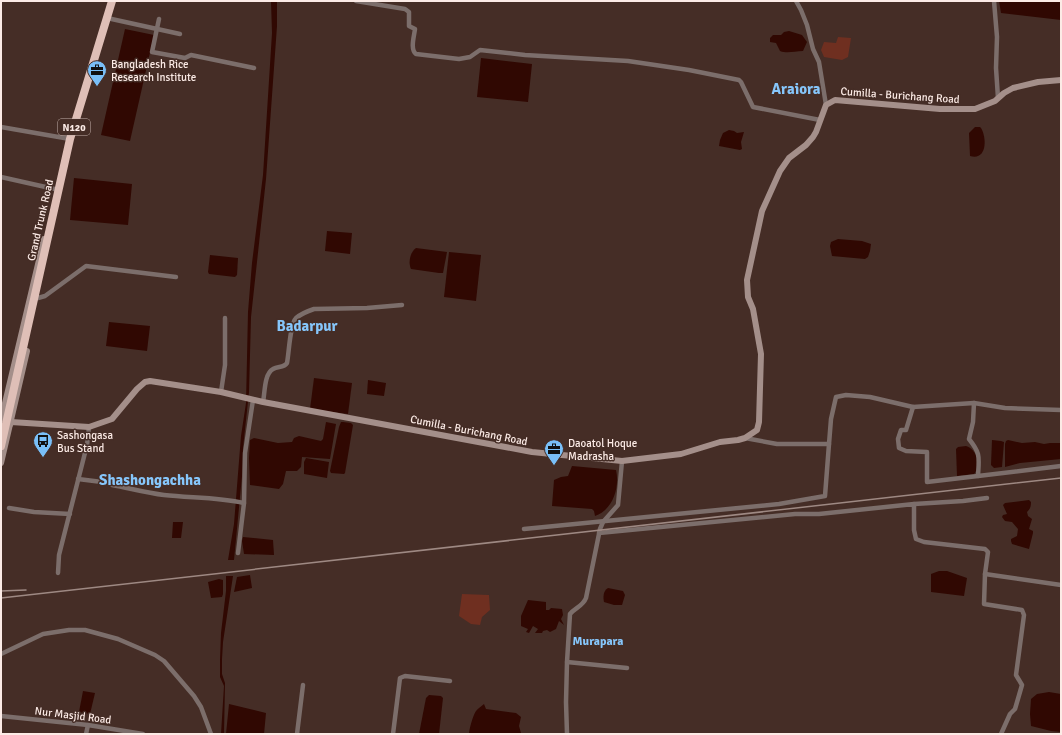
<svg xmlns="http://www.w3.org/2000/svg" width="1062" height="735" font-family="Signika,sans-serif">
<rect width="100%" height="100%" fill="#452d26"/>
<g fill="#6f2f20">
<path d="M 838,37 L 851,38 L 848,57 L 842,60 L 824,57 L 821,50 L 824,42 L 836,43 Z"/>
<path d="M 462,594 L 489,595 L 490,610 L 482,617 L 480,625 L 471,624 L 459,616 Z"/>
</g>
<g fill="#300802">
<path d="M 271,1 L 277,1 L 277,26 L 266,179 L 251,317 L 249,392 L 243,448 L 242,476 L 234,560 L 228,560 L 234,524 L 241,436 L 246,403 L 248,312 L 252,263 L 263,175 L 272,33 Z"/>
<path d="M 999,1 L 1061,1 L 1061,20 L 1001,13 Z"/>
<path d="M 125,29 L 154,35 L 130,141 L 101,135 Z"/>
<path d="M 789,31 L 802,35 L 807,42 L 803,51 C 794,51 788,54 780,51 L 776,43 L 770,42 L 770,38 L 773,35 L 781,35 L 784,32 Z"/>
<path d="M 481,58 L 532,64 L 528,102 L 477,97 Z"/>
<path d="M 975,127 L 980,127 L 981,128 C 987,138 987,161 970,156 L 969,133 Z"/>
<path d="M 729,130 L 734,131 L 737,133 L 744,132 L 741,142 L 742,149 L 740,150 L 719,146 L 720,140 L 723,133 Z"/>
<path d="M 74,178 L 132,184 L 128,225 L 70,220 Z"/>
<path d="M 327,231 L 352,233 L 350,254 L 325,251 Z"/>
<path d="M 838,239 L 862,241 L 871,244 L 870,251 L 868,257 L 865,259 L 832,256 L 830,246 L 831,242 Z"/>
<path d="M 416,248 L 447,252 L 443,273 L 439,273 L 411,269 C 408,263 410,252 416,248 Z"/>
<path d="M 449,252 L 481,255 L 476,301 L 444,297 Z"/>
<path d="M 210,255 L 238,258 L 237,275 L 235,277 L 209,274 L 208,272 Z"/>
<path d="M 109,322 L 150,326 L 147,351 L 106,346 Z"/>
<path d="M 314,378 L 352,383 L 348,414 L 310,409 Z"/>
<path d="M 368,380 L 386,383 L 384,396 L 367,394 Z"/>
<path d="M 326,422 L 336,424 L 330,459 L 302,457 L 301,467 L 297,471 L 286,471 L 283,484 L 279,489 L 250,485 L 249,458 L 250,440 L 254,438 L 278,443 L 292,442 L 294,438 L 299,436 L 321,441 L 323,439 Z"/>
<path d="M 343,422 L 351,423 L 353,425 L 345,473 L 344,474 L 331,473 L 330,471 L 339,427 L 341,422 Z"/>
<path d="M 992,440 L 1001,441 L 1004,442 L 1002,467 L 994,468 L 991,465 Z"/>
<path d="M 1008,440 L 1022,443 L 1035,442 L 1044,444 L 1050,443 L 1061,443 L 1061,459 L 1020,463 L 1005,467 L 1005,444 L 1006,441 Z"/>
<path d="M 966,446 C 977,449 981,466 974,474 L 957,476 L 956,449 L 958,447 Z"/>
<path d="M 306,458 L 329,462 L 327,478 L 304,474 L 304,462 Z"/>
<path d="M 572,466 L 616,470 C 620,487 613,510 595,516 L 594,511 L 592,509 L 552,506 L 554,480 L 561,477 L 568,476 Z"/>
<path d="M 1029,500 L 1031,502 C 1031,507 1030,509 1027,512 L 1028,516 L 1032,519 L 1029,529 L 1033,531 L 1033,533 L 1029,549 L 1012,544 L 1011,541 L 1011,539 L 1017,536 L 1018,529 L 1012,522 L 1005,521 L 1002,517 L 1003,515 L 1007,514 L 1003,505 L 1005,503 Z"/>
<path d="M 173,522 L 183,522 L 181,538 L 172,538 Z"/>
<path d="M 243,537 L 273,540 L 274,555 L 244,554 L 242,541 Z"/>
<path d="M 939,571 L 947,571 L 967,578 L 964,596 L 931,592 L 931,574 Z"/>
<path d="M 250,575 L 252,588 L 234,592 L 237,577 Z"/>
<path d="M 226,576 L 233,576 L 223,642 L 222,659 L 222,674 L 225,683 L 224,734 L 221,734 L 224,686 L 220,677 L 220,660 L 221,633 L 226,591 Z"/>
<path d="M 219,579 L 223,580 L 223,594 L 222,597 L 211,598 L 208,582 Z"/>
<path d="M 608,588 L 623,591 L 625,595 L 622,605 L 614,605 L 604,602 C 603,597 603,591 608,588 Z"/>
<path d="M 528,600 L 546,602 L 546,610 L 549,610 L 551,608 L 562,609 L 563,615 L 561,619 L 564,625 L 559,621 L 556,629 L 550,632 L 547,630 L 543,631 L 542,633 L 535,633 L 538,629 L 533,626 L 529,633 L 526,632 L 528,629 L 521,626 L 521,616 Z"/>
<path d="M 83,691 L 95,693 L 90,714 L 79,712 Z"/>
<path d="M 1049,692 L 1061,694 L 1061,732 L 1051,731 L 1031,726 L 1030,714 L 1031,699 L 1037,694 Z"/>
<path d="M 429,695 L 441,696 L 443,698 L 439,734 L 419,734 L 426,698 Z"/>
<path d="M 229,704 L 266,713 L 264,734 L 226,734 Z"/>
<path d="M 484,704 L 486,709 L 516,713 L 521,717 L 519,726 L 521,733 L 523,734 L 469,734 C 469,730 473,715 476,711 C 478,708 482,706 484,704 Z"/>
</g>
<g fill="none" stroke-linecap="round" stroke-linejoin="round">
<g stroke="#7c6e6b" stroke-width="4.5">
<path d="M 356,1 L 405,9 L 409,12 L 409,26 L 415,29 C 414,37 410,49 416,54 L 459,59 L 470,57 L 480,50 L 525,55 L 628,61 L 689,70 L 739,80 L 741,82 L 753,107 L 820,120"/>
<path d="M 796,1 L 801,10 L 807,25 L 813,49 L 819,62 L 826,105"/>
<path d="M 994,1 L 997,37 L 996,68 L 998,98"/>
<path d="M 107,18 L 180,34"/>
<path d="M 159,19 L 152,52 L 185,58 L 191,55 L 254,68"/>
<path d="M 1,127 L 70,139"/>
<path d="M 1,177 L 59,190"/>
<path d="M 38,298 L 45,296 L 86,266 L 176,277"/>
<path d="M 221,392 L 225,365 L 225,318"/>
<path d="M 263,402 C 265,393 264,374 273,369 C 278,366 284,368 287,363 C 289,353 290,324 296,318 C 301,314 308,311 314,309 L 367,308 L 402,305"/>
<path d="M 974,403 L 973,422 L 969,439 C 981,454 979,457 978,476 L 1061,466"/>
<path d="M 913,407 L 906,430 L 901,430 L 898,439 L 899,448 L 906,451 L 927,452 L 927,482 L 978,476"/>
<path d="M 745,438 L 777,444 L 829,444 L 831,419 L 836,397 L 846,395 L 870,397 L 913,407 L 974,403 L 1005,408 L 1061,410"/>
<path d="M 622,461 L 618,505 L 603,522 L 600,529 L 586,598 C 583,606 575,608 570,614 L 567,662 L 627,668"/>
<path d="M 78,479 L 110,483 L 112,485 C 129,488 146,493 164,495 C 191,498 218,497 244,503"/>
<path d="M 914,504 L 963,501 L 987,498"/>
<path d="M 9,508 L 34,512 L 70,514"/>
<path d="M 524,529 L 779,504 L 825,496 L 829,444"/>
<path d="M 599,533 L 795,514 L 819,514 L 914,504 L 914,530 L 916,539 L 924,542 L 985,549 L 988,552 L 985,574 L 984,604 L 1022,610 L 1024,615 L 1016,675 L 1022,685 L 1015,709 L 1010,714 L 1001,734"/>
<path d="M 238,553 L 244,503 L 245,453 L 253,400"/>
<path d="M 58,573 L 59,555 L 87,445 L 89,427"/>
<path d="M 985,574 L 1061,585"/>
<path d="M 1,654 L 43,634 L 69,630 L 85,630 L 118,639 L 155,655 L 164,661 L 194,696 L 201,707 L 211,734"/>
<path d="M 1,716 L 88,725 L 143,734"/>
<path d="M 86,734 L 88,725"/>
<path d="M 297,734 L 303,685"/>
<path d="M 393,734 L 400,678 L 405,676 L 450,681"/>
<path d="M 567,734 L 566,702 L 567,662"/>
</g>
<g stroke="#a48f8a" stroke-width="6">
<path d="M 1,420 L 44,239"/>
<path d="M 8,429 L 11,422 L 89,427 L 112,419 L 137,389 L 145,382 L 150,381 L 221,392 L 263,402 L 532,452 L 622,461 L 681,454 L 720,442 L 738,440 L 745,438 L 757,430 L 759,422 L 761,354 L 753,309 L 748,297 L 747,280 L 762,211 L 780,171 L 789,158 L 806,145 L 813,137 L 816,132 L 826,105 L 835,100 L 940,109 L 975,109 L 995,101 L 1004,93 L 1013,88 L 1038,82 L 1061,80"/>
<path d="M 1,463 L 27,351"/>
</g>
<path stroke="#dfbfb7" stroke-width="8" d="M 1,446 L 70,139 L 112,1"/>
<g stroke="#9e8983" stroke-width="1.5">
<path d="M 1,591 L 26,590"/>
<path d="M 1,598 L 1061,478"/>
</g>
</g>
<defs>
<g id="office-pin" transform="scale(1)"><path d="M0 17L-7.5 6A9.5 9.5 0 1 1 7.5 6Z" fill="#79bff8" stroke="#452d26"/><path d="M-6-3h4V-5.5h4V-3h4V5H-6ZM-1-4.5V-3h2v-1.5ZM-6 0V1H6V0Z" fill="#111"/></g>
<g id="bus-pin" transform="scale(1)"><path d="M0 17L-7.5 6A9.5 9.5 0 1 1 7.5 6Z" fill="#79bff8" stroke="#452d26"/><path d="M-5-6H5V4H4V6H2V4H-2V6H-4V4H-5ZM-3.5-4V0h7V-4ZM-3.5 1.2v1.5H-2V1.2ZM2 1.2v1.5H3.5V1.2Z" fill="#111"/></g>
</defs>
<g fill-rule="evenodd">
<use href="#office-pin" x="97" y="70"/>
<use href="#bus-pin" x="43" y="441"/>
<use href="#office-pin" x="554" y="449"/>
</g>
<g text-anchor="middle" stroke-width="3" stroke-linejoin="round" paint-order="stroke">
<rect fill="#452d26" stroke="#c5b2ac" stroke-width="1" x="58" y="119" width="32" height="16" rx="3"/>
<g font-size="10" font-weight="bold" fill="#fcebe6">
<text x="74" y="131">N120</text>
</g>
<g font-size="11" fill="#fcebe6" stroke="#452d26" text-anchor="start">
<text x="111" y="68">Bangladesh Rice<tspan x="111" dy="13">Research Institute</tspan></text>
<text x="57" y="439">Sashongasa<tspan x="57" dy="13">Bus Stand</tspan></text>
<text x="568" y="447">Daoatol Hoque<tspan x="568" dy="13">Madrasha</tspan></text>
</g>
<g font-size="11" fill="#fcebe6" stroke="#452d26">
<text transform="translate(900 95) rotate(4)" y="4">Cumilla - Burichang Road</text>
<text transform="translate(40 220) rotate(-77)" y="4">Grand Trunk Road</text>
<text transform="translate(469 430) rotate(11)" y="4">Cumilla - Burichang Road</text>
<text transform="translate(73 715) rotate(7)" y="4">Nur Masjid Road</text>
</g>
<g font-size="12" font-weight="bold" fill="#86c6fb" stroke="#452d26">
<text x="598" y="645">Murapara</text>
</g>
<g font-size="15" font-weight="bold" fill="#86c6fb" stroke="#452d26">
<text x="796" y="94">Araiora</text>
<text x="307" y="331">Badarpur</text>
<text x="150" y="485">Shashongachha</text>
</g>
</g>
<rect width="1062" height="735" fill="none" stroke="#fcebe6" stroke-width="4"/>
</svg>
